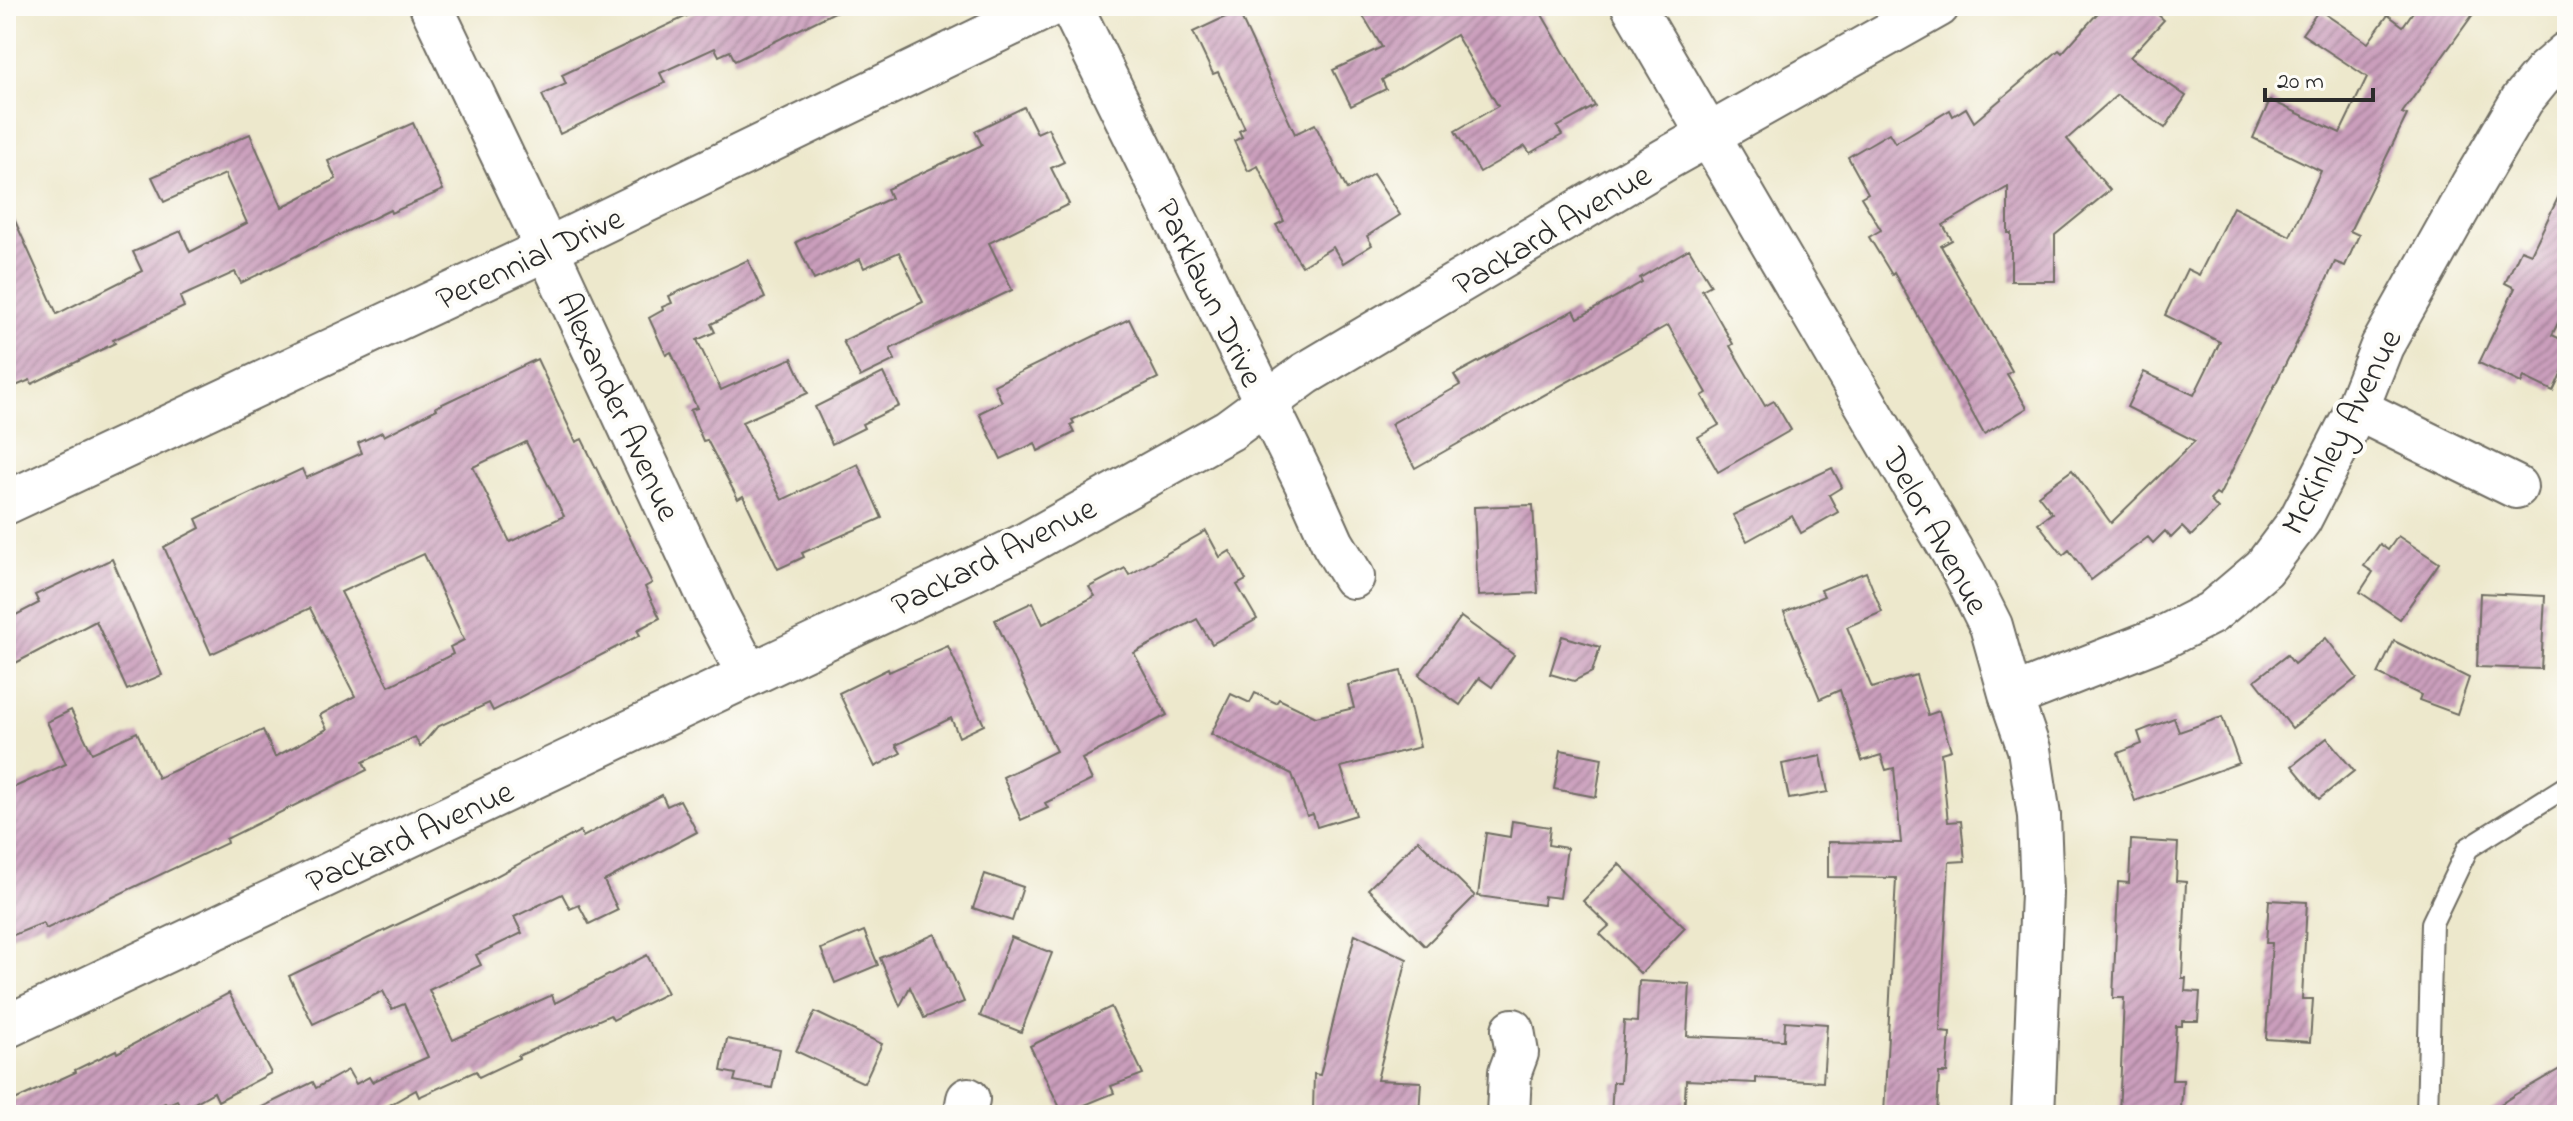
<svg xmlns="http://www.w3.org/2000/svg" width="2573" height="1121" font-family="'Indie Flower',sans-serif">
<defs>
<pattern id="building-hatch" width="6" height="6" patternUnits="userSpaceOnUse" patternTransform="scale(2)"><rect width="6" height="6" fill="#ca9ebc"/><path d="M-1 1l2-2M0 6l6-6M5 7l2-2" fill="none" stroke="#a48199"/></pattern>
</defs>
<rect width="100%" height="100%" fill="#fdfcf7"/>
<filter id="ink" filterUnits="userSpaceOnUse"><feTurbulence type="fractalNoise" baseFrequency=".0125" numOctaves="2"/><feDisplacementMap in="SourceGraphic" scale="16" xChannelSelector="R" yChannelSelector="G"/><feConvolveMatrix kernelMatrix="1 2 1 2 8 2 1 2 1" color-interpolation-filters="sRGB"/></filter>
<filter id="wash" filterUnits="userSpaceOnUse"><feTurbulence type="fractalNoise" baseFrequency=".006" numOctaves="4" result="noise"/><feDisplacementMap in="SourceGraphic" scale="32" xChannelSelector="R" yChannelSelector="G"/><feGaussianBlur stdDeviation="1.8" result="paint"/><feColorMatrix in="noise" values="0 0 0 0 0 0 0 0 0 0 0 0 0 0 0 0 0 1.4 0 .05"/><feComposite in="paint" operator="in"/></filter>
<g filter="url(#wash)">
<rect width="100%" height="100%" fill="#ede8cc"/>
<g id="blocks">
<g fill="url(#building-hatch)" fill-rule="evenodd">
<path d="M 708,6 L 847,6 L 735,61 L 730,51 L 719,56 L 715,48 L 660,73 L 665,83 L 560,134 L 542,95 L 566,84 L 562,75 Z"/>
<path d="M 1357,6 L 1537,6 L 1595,106 L 1557,127 L 1562,135 L 1530,153 L 1525,146 L 1480,172 L 1455,131 L 1498,106 L 1456,35 L 1382,80 L 1386,89 L 1351,106 L 1333,70 L 1382,47 Z"/>
<path d="M 2104,6 L 2148,6 L 2164,20 L 2130,57 L 2186,96 L 2165,128 L 2117,95 L 2067,139 L 2110,190 L 2055,235 L 2055,281 L 2011,281 L 2011,233 L 2008,233 L 2008,187 L 1943,225 L 1952,240 L 1941,246 L 2012,371 L 2007,374 L 2027,408 L 1984,434 L 1894,273 L 1892,275 L 1869,237 L 1881,230 L 1861,197 L 1868,193 L 1848,157 L 1889,133 L 1895,143 L 1950,110 L 1953,116 L 1966,108 L 1974,122 L 2059,50 L 2062,53 Z"/>
<path d="M 2417,6 L 2479,6 L 2402,113 L 2407,115 L 2350,231 L 2359,235 L 2345,266 L 2335,262 L 2290,357 L 2289,357 L 2219,496 L 2216,494 L 2210,500 L 2218,509 L 2191,536 L 2182,527 L 2171,538 L 2165,531 L 2153,543 L 2148,537 L 2091,580 L 2069,550 L 2063,555 L 2038,523 L 2052,513 L 2038,495 L 2072,470 L 2111,523 L 2195,441 L 2127,407 L 2144,372 L 2194,395 L 2220,342 L 2165,315 L 2187,269 L 2199,275 L 2233,207 L 2290,236 L 2321,171 L 2253,138 L 2270,100 L 2340,133 L 2367,77 L 2302,34 L 2319,10 L 2368,43 L 2388,15 L 2403,26 Z"/>
<path d="M 1238,11 L 1295,134 L 1315,124 L 1347,190 L 1373,174 L 1400,215 L 1367,236 L 1372,245 L 1343,263 L 1333,247 L 1302,266 L 1276,225 L 1284,221 L 1258,166 L 1248,171 L 1234,141 L 1242,137 L 1239,131 L 1245,128 L 1218,72 L 1213,74 L 1193,32 Z"/>
<path d="M 1024,107 L 1037,133 L 1048,128 L 1064,162 L 1051,168 L 1069,204 L 989,243 L 1012,290 L 890,349 L 895,360 L 860,377 L 843,341 L 923,302 L 899,252 L 864,268 L 860,259 L 814,280 L 796,242 L 891,198 L 887,189 L 982,145 L 975,131 Z"/>
<path d="M 413,123 L 443,190 L 391,213 L 390,210 L 241,283 L 235,272 L 180,297 L 184,307 L 113,340 L 115,343 L 32,384 L 30,380 L 6,390 L 6,201 L 57,314 L 142,271 L 133,252 L 181,231 L 190,252 L 247,223 L 225,174 L 164,202 L 152,177 L 250,134 L 282,207 L 336,179 L 328,161 Z"/>
<path d="M 2567,179 L 2567,305 L 2552,335 L 2567,342 L 2567,361 L 2553,391 L 2524,377 L 2521,383 L 2479,363 L 2515,288 L 2505,283 L 2521,250 L 2531,254 Z"/>
<path d="M 1689,249 L 1711,285 L 1702,290 L 1733,344 L 1730,346 L 1765,406 L 1774,401 L 1791,430 L 1718,472 L 1698,437 L 1719,425 L 1702,396 L 1707,393 L 1668,325 L 1415,468 L 1391,424 L 1460,385 L 1454,375 L 1574,310 L 1578,318 L 1642,282 L 1640,278 Z"/>
<path d="M 748,260 L 765,298 L 711,324 L 715,332 L 697,340 L 721,390 L 792,358 L 808,393 L 742,422 L 782,500 L 858,464 L 882,518 L 802,553 L 804,557 L 778,569 L 743,496 L 738,499 L 707,440 L 703,441 L 690,410 L 697,408 L 671,352 L 666,355 L 649,318 L 663,310 L 662,307 L 672,303 L 669,296 Z"/>
<path d="M 1129,319 L 1158,378 L 1072,420 L 1074,423 L 1070,425 L 1074,433 L 1038,451 L 1035,443 L 1001,459 L 979,413 L 1002,402 L 994,385 Z"/>
<path d="M 537,359 L 576,442 L 582,439 L 652,583 L 645,587 L 660,618 L 637,630 L 640,635 L 493,711 L 489,703 L 437,727 L 420,747 L 415,737 L 363,762 L 367,770 L 226,839 L 227,843 L 46,929 L 43,923 L 6,938 L 6,791 L 66,764 L 47,722 L 71,710 L 92,753 L 137,732 L 158,778 L 263,730 L 275,757 L 327,729 L 320,715 L 355,696 L 310,608 L 211,654 L 164,547 L 200,528 L 196,519 L 212,511 L 302,469 L 306,478 L 362,453 L 358,443 L 382,432 L 384,436 L 437,409 L 436,407 ZM 526,442 L 564,516 L 510,542 L 473,467 ZM 424,554 L 464,640 L 450,647 L 453,654 L 389,686 L 341,592 Z"/>
<path d="M 883,373 L 899,406 L 862,424 L 864,428 L 832,444 L 815,407 Z"/>
<path d="M 1832,468 L 1842,487 L 1829,495 L 1838,512 L 1801,533 L 1792,516 L 1747,541 L 1733,515 Z"/>
<path d="M 1533,505 L 1538,593 L 1478,596 L 1474,507 Z"/>
<path d="M 1206,531 L 1220,557 L 1230,551 L 1246,580 L 1237,585 L 1257,619 L 1212,644 L 1197,619 L 1134,653 L 1167,715 L 1082,759 L 1092,780 L 1045,803 L 1048,808 L 1021,820 L 1003,777 L 1056,751 L 995,620 L 1033,602 L 1043,624 L 1095,596 L 1089,587 L 1125,568 L 1129,575 Z"/>
<path d="M 2398,536 L 2439,563 L 2400,619 L 2360,592 L 2373,572 L 2364,566 L 2380,544 L 2388,550 Z"/>
<path d="M 112,559 L 162,675 L 127,690 L 96,621 L 6,668 L 6,620 L 39,603 L 35,595 Z"/>
<path d="M 1866,572 L 1882,612 L 1847,627 L 1872,688 L 1916,675 L 1928,715 L 1939,711 L 1951,750 L 1941,753 L 1948,822 L 1961,821 L 1965,861 L 1949,862 L 1940,1032 L 1950,1033 L 1947,1073 L 1939,1073 L 1937,1115 L 1884,1115 L 1896,878 L 1828,877 L 1828,842 L 1901,843 L 1894,768 L 1886,770 L 1881,755 L 1862,761 L 1840,690 L 1820,699 L 1784,612 L 1824,596 L 1821,590 Z"/>
<path d="M 2480,593 L 2545,596 L 2541,669 L 2477,667 Z"/>
<path d="M 1461,617 L 1514,655 L 1492,687 L 1479,678 L 1460,705 L 1419,675 Z"/>
<path d="M 1562,636 L 1600,647 L 1592,672 L 1574,681 L 1550,674 Z"/>
<path d="M 2326,638 L 2357,678 L 2292,728 L 2255,680 L 2287,655 L 2294,664 Z"/>
<path d="M 2394,641 L 2469,678 L 2457,714 L 2419,700 L 2421,695 L 2378,674 Z"/>
<path d="M 948,646 L 984,725 L 959,737 L 951,718 L 896,745 L 901,753 L 875,767 L 839,693 L 888,669 L 889,672 Z"/>
<path d="M 1401,671 L 1420,747 L 1341,767 L 1356,815 L 1317,827 L 1313,814 L 1307,816 L 1292,774 L 1211,734 L 1231,694 L 1250,703 L 1255,693 L 1276,703 L 1279,699 L 1316,717 L 1354,708 L 1348,685 Z"/>
<path d="M 2222,717 L 2239,763 L 2135,801 L 2118,753 L 2142,744 L 2138,732 L 2174,718 L 2179,732 Z"/>
<path d="M 2327,738 L 2354,771 L 2319,799 L 2292,766 Z"/>
<path d="M 1561,750 L 1602,758 L 1596,797 L 1554,789 Z"/>
<path d="M 1821,756 L 1828,792 L 1789,799 L 1782,764 Z"/>
<path d="M 662,795 L 667,806 L 680,800 L 697,832 L 604,881 L 618,910 L 589,924 L 579,905 L 570,909 L 562,894 L 514,917 L 522,933 L 476,955 L 481,965 L 429,990 L 453,1040 L 552,995 L 555,1003 L 647,955 L 667,993 L 613,1020 L 610,1015 L 518,1056 L 519,1058 L 479,1077 L 476,1071 L 419,1097 L 416,1090 L 372,1115 L 246,1115 L 313,1082 L 316,1088 L 348,1070 L 356,1084 L 369,1077 L 372,1082 L 428,1057 L 404,1004 L 392,1009 L 383,991 L 313,1024 L 289,976 L 474,888 L 580,831 L 583,837 Z"/>
<path d="M 1512,821 L 1550,827 L 1548,845 L 1567,848 L 1560,898 L 1544,896 L 1543,905 L 1478,896 L 1486,833 L 1510,837 Z"/>
<path d="M 1418,840 L 1475,896 L 1425,946 L 1368,889 Z"/>
<path d="M 2131,840 L 2178,843 L 2176,881 L 2186,882 L 2182,978 L 2186,978 L 2185,991 L 2200,992 L 2198,1021 L 2182,1021 L 2182,1026 L 2176,1026 L 2172,1080 L 2183,1080 L 2181,1108 L 2172,1108 L 2171,1115 L 2119,1115 L 2124,998 L 2113,998 L 2117,910 L 2118,882 L 2129,883 Z"/>
<path d="M 1619,864 L 1685,928 L 1641,974 L 1600,934 L 1609,926 L 1583,901 Z"/>
<path d="M 985,874 L 1023,887 L 1012,921 L 973,908 Z"/>
<path d="M 2269,900 L 2307,902 L 2302,999 L 2313,999 L 2310,1042 L 2266,1039 L 2272,943 L 2266,943 Z"/>
<path d="M 864,931 L 878,965 L 835,983 L 821,949 Z"/>
<path d="M 935,934 L 964,1002 L 924,1018 L 910,987 L 900,1006 L 880,958 Z"/>
<path d="M 1355,934 L 1407,959 L 1377,1080 L 1421,1082 L 1419,1115 L 1365,1115 L 1365,1112 L 1313,1110 L 1314,1074 L 1320,1075 Z"/>
<path d="M 1011,937 L 1052,953 L 1021,1032 L 980,1016 Z"/>
<path d="M 1639,981 L 1690,984 L 1687,1036 L 1784,1040 L 1785,1021 L 1827,1024 L 1823,1082 L 1756,1078 L 1756,1083 L 1686,1080 L 1684,1115 L 1611,1115 L 1613,1082 L 1620,1082 L 1624,1021 L 1637,1022 Z"/>
<path d="M 229,993 L 271,1073 L 218,1101 L 214,1092 L 182,1110 L 177,1100 L 167,1105 L 165,1103 L 140,1115 L 6,1115 L 6,1104 L 76,1072 L 75,1070 L 116,1050 L 117,1053 Z"/>
<path d="M 1111,1007 L 1143,1074 L 1111,1086 L 1114,1093 L 1063,1114 L 1030,1046 Z"/>
<path d="M 815,1012 L 882,1044 L 864,1083 L 796,1051 Z"/>
<path d="M 727,1039 L 780,1049 L 772,1088 L 734,1081 L 736,1074 L 721,1071 Z"/>
<path d="M 2567,1065 L 2567,1115 L 2484,1115 L 2516,1094 Z"/>
</g>
</g>
</g>
<g filter="url(#ink)">
<use href="#blocks" fill-opacity="0" stroke="#6f6d63" stroke-width="2"/>
<g fill="none" stroke-linecap="round" stroke-linejoin="round">
<g stroke="#6f6d63" stroke-width="24">
<path id="service" d="M 2427,1115 L 2432,923 L 2468,848 L 2567,786"/>
</g>
<g stroke="#6f6d63" stroke-width="46">
<g id="minor">
<path d="M 431,6 L 547,249 L 715,611 L 748,674"/>
<path d="M 1071,6 L 1307,486 L 1333,544 L 1353,577"/>
<path d="M 1633,6 L 1964,572 L 1991,626 L 2011,697 L 2029,749 L 2039,816 L 2042,893 L 2033,1115"/>
<path d="M 2357,409 L 2516,487"/>
<path d="M 6,503 L 547,249 L 1049,6"/>
<path d="M 2011,697 L 2164,637 L 2211,613 L 2264,568 L 2300,520 L 2357,409 L 2382,346 L 2472,185 L 2522,100 L 2545,72 L 2567,53"/>
<path d="M 6,1027 L 1022,546 L 1229,430 L 1305,374 L 1666,159 L 1938,6"/>
<path d="M 965,1115 L 968,1099"/>
<path d="M 1508,1115 L 1510,1072 L 1517,1053 L 1513,1030"/>
</g>
</g>
<use href="#service" stroke="#fff" stroke-width="20"/>
<use href="#minor" stroke="#fff" stroke-width="42"/>
</g>
</g>
<g text-anchor="middle" stroke-width="8" stroke-linejoin="round" paint-order="stroke">
<g font-size="34" fill="#2b2b2b" stroke="#fdfcf7">
<text transform="translate(1551 228) rotate(-31)" y="12">Packard Avenue</text>
<text transform="translate(529 257) rotate(-25)" y="12">Perennial Drive</text>
<text transform="translate(1211 292) rotate(64)" y="12">Parklawn Drive</text>
<text transform="translate(620 406) rotate(65)" y="12">Alexander Avenue</text>
<text transform="translate(2340 431) rotate(-63)" y="12">McKinley Avenue</text>
<text transform="translate(1937 530) rotate(61)" y="12">Delor Avenue</text>
<text transform="translate(993 555) rotate(-27)" y="12">Packard Avenue</text>
<text transform="translate(409 835) rotate(-25)" y="12">Packard Avenue</text>
</g>
</g>
<rect width="2573" height="1121" fill="none" stroke="#fdfcf7" stroke-width="32"/>
<path d="M2265 88v12h108v-12" fill="none" stroke="#2b2b2b" stroke-width="4"/>
<text x="2277" y="88" font-size="24" fill="#2b2b2b" stroke="#fdfcf7" stroke-width="6" paint-order="stroke">20 m</text>
</svg>
